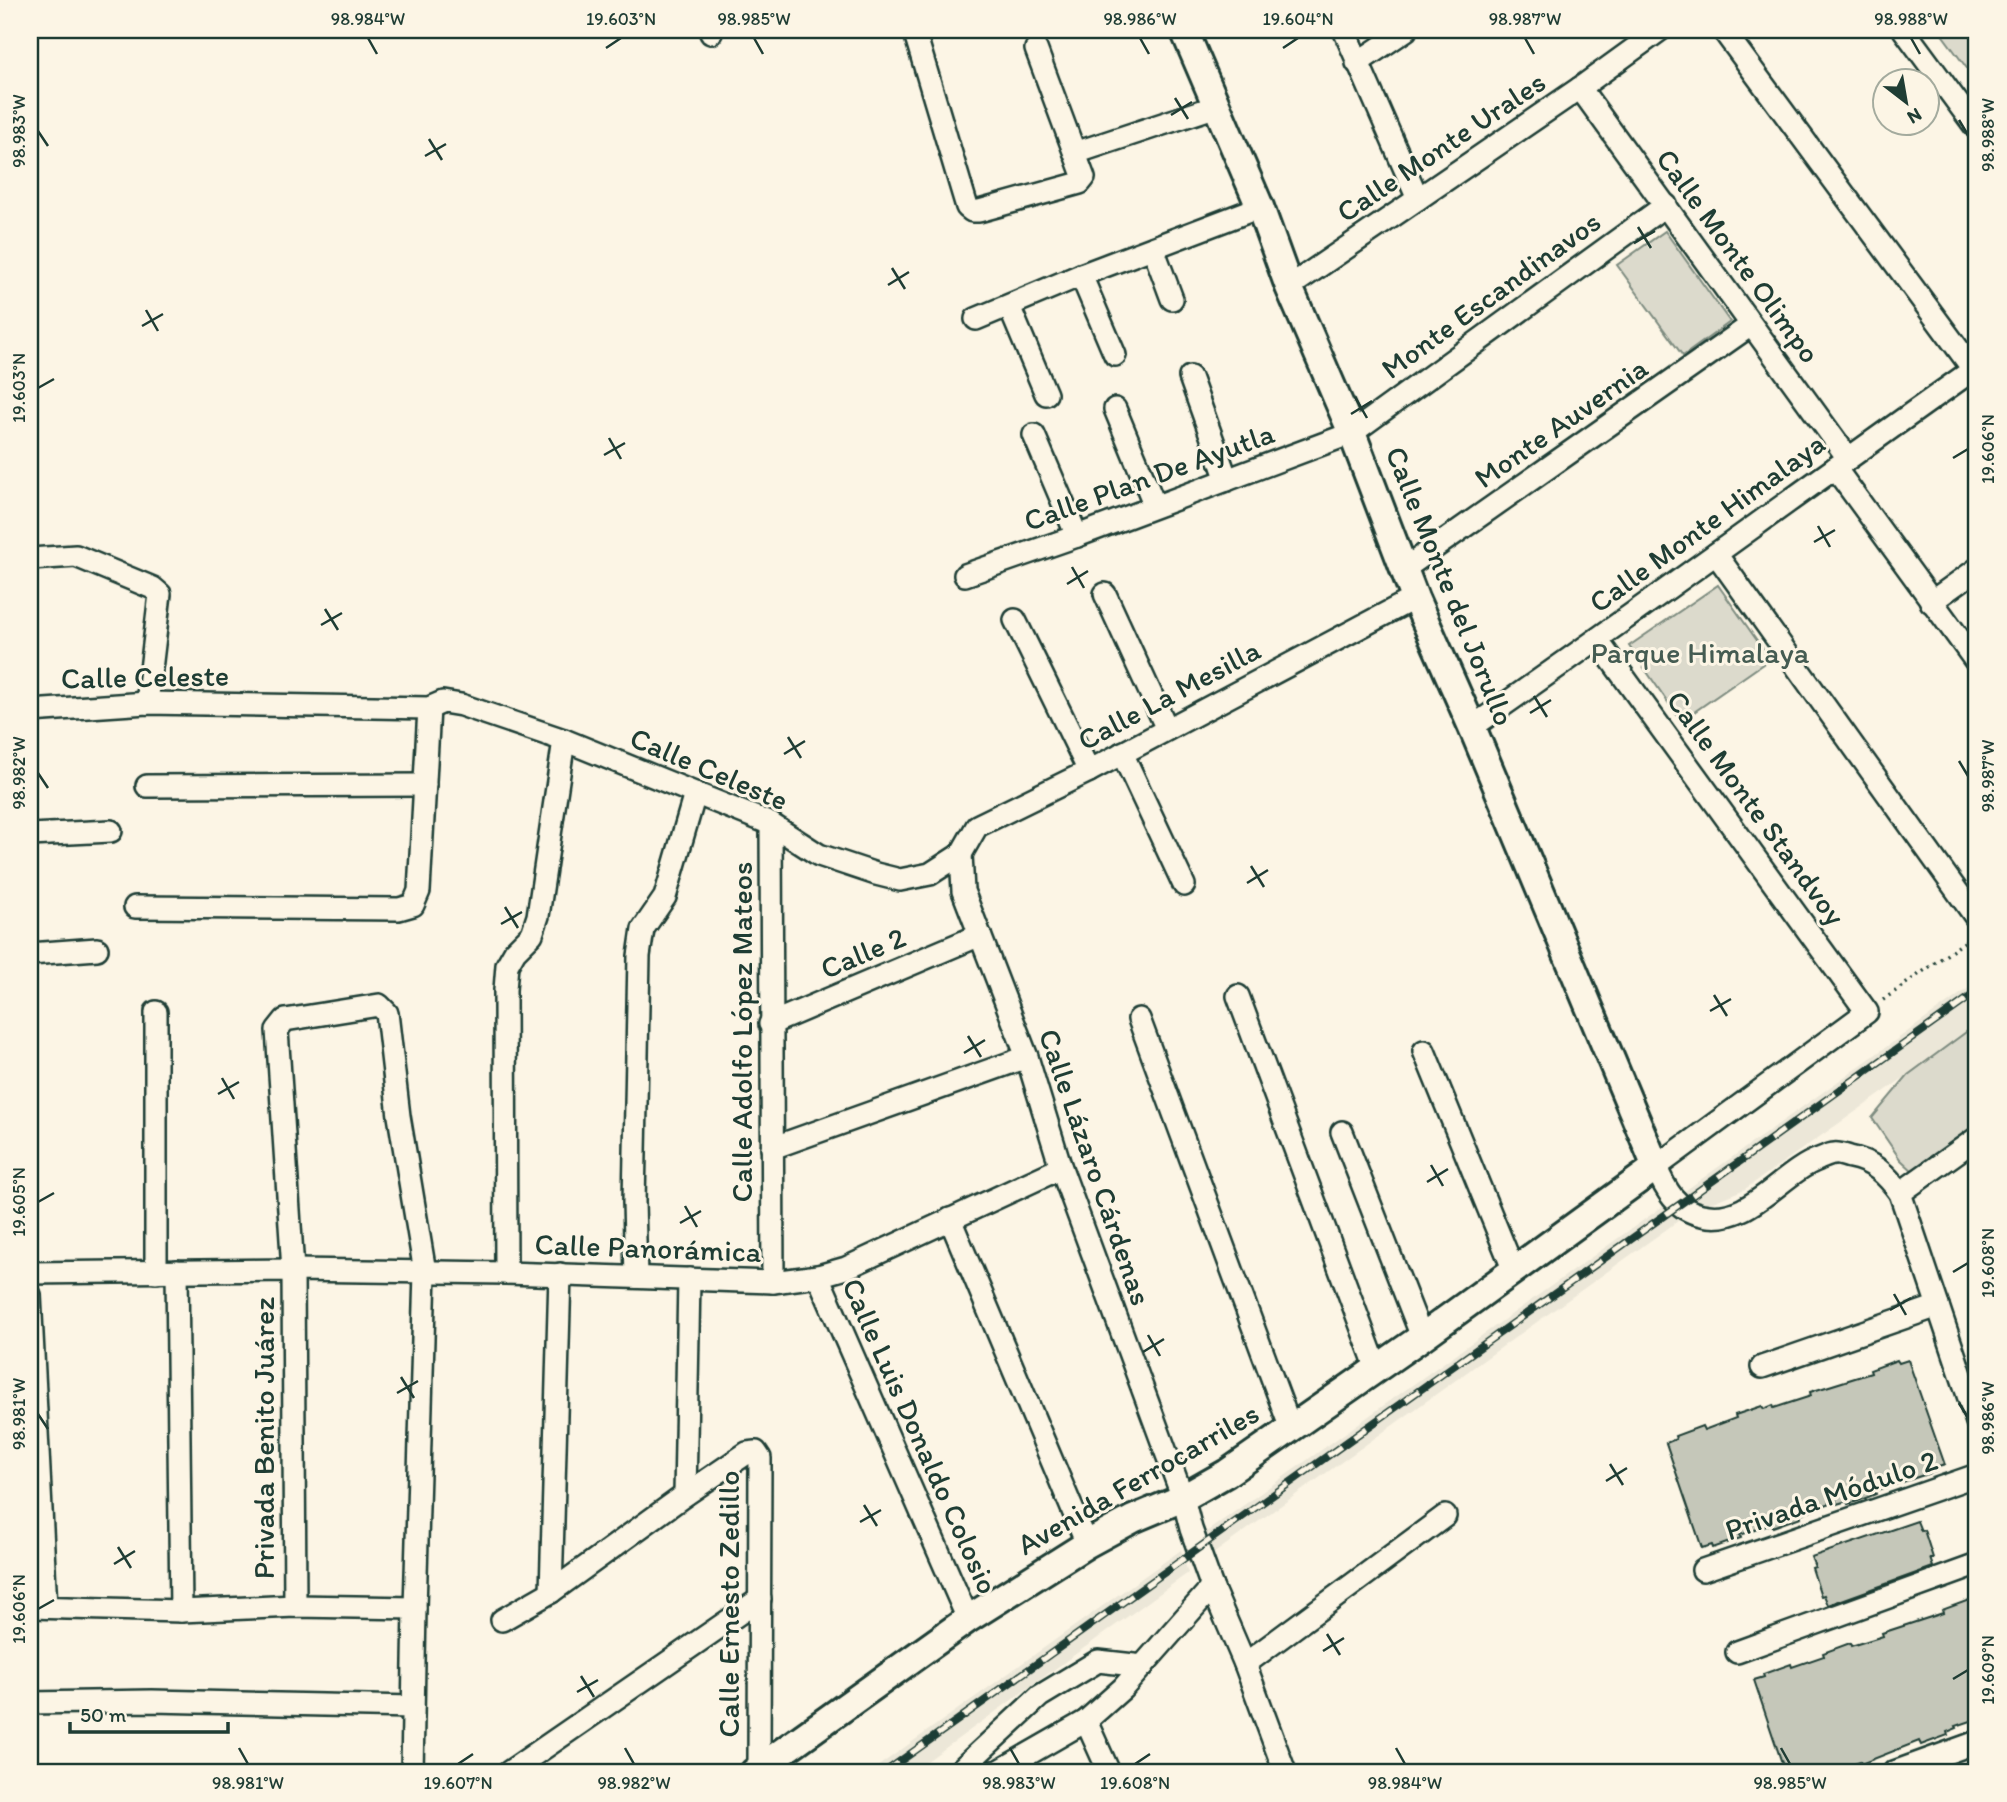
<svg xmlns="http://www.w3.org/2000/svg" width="2007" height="1802" font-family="Itim,sans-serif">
<rect width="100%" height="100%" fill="#fcf5e5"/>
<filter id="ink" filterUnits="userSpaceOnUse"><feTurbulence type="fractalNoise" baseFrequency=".0143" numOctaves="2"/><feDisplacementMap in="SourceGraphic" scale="14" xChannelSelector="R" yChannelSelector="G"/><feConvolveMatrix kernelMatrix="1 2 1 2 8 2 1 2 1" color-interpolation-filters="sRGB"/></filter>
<g filter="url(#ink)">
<g fill="#ece7d8">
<path d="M 1977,982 L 1977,1024 L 1908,1075 L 1745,1189 L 1693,1210 L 1682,1193 Z"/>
<path d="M 1666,1204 L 1678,1221 L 1213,1554 L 1202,1535 Z"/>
<path d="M 1181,1550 L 1188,1573 L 912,1772 L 870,1772 Z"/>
</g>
<g fill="#dcdacc" stroke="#7e8c80" stroke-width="2">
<path d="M 1945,30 L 1977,30 L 1977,82 L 1941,33 Z"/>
<path d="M 1665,231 L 1730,322 L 1683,356 L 1617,265 Z"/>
<path d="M 1718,585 L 1770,659 L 1681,721 L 1629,646 Z"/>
<path d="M 1977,1024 L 1977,1130 L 1916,1174 L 1900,1159 L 1872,1118 L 1908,1075 Z"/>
</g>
<g fill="#c5c7b9" stroke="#1f3d34" stroke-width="2">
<path d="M 1897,1360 L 1899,1363 L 1908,1360 L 1945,1465 L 1935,1468 L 1936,1471 L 1875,1491 L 1876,1494 L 1858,1501 L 1848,1504 L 1847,1501 L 1837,1504 L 1836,1501 L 1800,1514 L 1801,1517 L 1773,1527 L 1772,1524 L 1740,1535 L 1741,1538 L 1713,1548 L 1712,1545 L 1702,1548 L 1666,1443 L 1676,1439 L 1675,1436 L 1702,1426 L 1704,1430 L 1736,1418 L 1735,1415 L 1762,1406 L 1764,1409 L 1773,1405 L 1774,1408 L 1811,1396 L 1810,1392 L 1871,1373 L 1870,1370 Z"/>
<path d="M 1917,1521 L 1921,1531 L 1924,1530 L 1933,1558 L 1930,1558 L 1933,1567 L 1828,1605 L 1824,1595 L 1821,1596 L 1812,1568 L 1815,1567 L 1811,1557 Z"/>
<path d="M 1969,1600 L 1970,1604 L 1977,1601 L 1977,1719 L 1956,1726 L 1957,1728 L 1947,1732 L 1948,1735 L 1921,1745 L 1919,1741 L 1861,1764 L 1860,1761 L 1828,1772 L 1785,1772 L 1754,1680 L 1764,1677 L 1763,1674 L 1791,1664 L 1792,1667 L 1824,1656 L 1823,1653 L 1850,1643 L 1851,1646 L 1883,1636 L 1882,1633 L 1943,1613 L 1942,1610 Z"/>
</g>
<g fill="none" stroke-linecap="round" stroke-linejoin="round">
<g stroke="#1f3d34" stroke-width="26">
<g id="minor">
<path d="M 711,30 L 711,33"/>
<path d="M 914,30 L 967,207 L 972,211 L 979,211 L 1080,183 L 1084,178 L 1036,49"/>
<path d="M 1344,30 L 1418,199"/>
<path d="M 1723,30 L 1973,369"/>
<path d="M 1904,30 L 1977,129"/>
<path d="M 1357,63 L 1406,30"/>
<path d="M 1580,88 L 1848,458"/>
<path d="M 1075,153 L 1217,106"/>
<path d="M 1153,248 L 1172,299"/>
<path d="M 1081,275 L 1115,355"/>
<path d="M 1289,287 L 1580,88 L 1660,30"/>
<path d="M 1009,306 L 1046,394"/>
<path d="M 976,319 L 1081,275 L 1260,207"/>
<path d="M 1190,377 L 1227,480"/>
<path d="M 1115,409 L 1155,506"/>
<path d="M 1034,435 L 1077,536"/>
<path d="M 1835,468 L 1977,663"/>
<path d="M 1716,554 L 1977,919"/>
<path d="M 30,559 L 76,556 L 153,588 L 160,594 L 147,703"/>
<path d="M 1404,569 L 1751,325"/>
<path d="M 965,575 L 1077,536 L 1352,433 L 1666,205"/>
<path d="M 1105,594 L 1167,729"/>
<path d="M 1931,602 L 1977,569"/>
<path d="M 1015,620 L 1089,771"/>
<path d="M 1597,640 L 1867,1012 L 1656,1167 C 1665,1189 1676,1210 1702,1215 C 1749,1226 1780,1173 1819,1159 C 1824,1157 1830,1154 1834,1154 C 1839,1153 1846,1156 1850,1157 C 1873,1161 1887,1175 1900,1193 L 1977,1422"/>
<path d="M 30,711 L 147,703 L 429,708 L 443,702 L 461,705 L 564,740 L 771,824 L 819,855 L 876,874 L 900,880 L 930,874 L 961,854 L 977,826 L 1089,771 L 1415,598"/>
<path d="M 1472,727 C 1642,609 1808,486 1977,367"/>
<path d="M 1122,753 L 1184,885"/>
<path d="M 147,786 L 425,785"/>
<path d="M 771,824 L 773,1282"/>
<path d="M 30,835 L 111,831"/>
<path d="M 961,854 L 963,891 L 1027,1057 L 1061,1168 L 1183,1498 L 1191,1529 L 1212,1587 L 1245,1664 L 1285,1772"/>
<path d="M 135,907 L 399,909 L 413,905 L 419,891 L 429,708"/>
<path d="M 30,954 L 97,949"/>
<path d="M 1238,996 L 1377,1369"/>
<path d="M 156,1012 L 156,1272"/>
<path d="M 1139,1019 L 1291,1429"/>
<path d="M 770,1024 L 980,935"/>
<path d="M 1424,1051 L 1514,1271"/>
<path d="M 1342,1132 L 1422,1337"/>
<path d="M 772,1148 L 1027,1057"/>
<path d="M 1900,1193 L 1977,1138"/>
<path d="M 950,1219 L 1087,1544"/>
<path d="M 177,1271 L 181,1611"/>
<path d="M 30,1273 L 293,1270 L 506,1273 L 773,1282 L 818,1276 L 846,1268 L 1061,1168"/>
<path d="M 506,1273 L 505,990 L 507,965 L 515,951 L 532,934 L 538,916 L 564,740"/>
<path d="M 818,1276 L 968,1619"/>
<path d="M 636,1277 L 634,1202 L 639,956 L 643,929 L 665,897 L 695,794"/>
<path d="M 30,1295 L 46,1607"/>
<path d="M 1762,1367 L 1938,1306"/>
<path d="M 685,1495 L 689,1279"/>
<path d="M 1703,1570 L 1977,1475"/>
<path d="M 551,1592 L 560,1274"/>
<path d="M 295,1606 L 293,1270 L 277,1030 L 285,1020 L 379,1005 L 387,1013 L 399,1116 L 425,1272 L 415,1608 L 412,1772"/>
<path d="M 30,1607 L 181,1611 L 295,1606 L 415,1608"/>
<path d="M 502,1620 L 551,1592 L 685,1495 L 747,1453 L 756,1452 L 760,1458 L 759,1768"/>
<path d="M 1737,1652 L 1977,1565"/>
<path d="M 1245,1664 L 1445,1516"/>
<path d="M 30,1703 L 152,1701 L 413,1707"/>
<path d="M 1086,1721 L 1109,1772"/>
<path d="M 509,1772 L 760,1599"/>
<path d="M 958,1772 L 1040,1696 L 1098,1661 L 1143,1666"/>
<path d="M 993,1772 L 999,1771 L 1086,1721 L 1123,1688 L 1212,1587"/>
<path d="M 1894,1772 L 1977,1742"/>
</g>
</g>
<g stroke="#1f3d34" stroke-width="32">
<path id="tertiary" d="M 754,1772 L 968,1619 L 1087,1544 L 1133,1519 L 1183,1498 L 1227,1473 L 1422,1337 L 1656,1167 L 1472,727 L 1415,598 L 1352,433 L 1289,287 L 1260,207 L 1184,30"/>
</g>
<path stroke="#1f3d34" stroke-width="3.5" stroke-dasharray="2 5" stroke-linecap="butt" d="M 1883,1000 L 1970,938"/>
<use href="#minor" stroke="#fcf5e5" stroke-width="21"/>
<use href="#tertiary" stroke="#fcf5e5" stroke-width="26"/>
<g stroke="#1f3d34" stroke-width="8">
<path id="rail" d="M 885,1772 L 1977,992"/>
</g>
<use href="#rail" stroke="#fcf5e5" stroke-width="5" stroke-dasharray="16" stroke-linecap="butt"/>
</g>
</g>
<path fill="none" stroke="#1f3d34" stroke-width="2.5" d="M 368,38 L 377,54M 754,38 L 763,54M 1140,38 L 1149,54M 1525,38 L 1534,54M 1911,38 L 1920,54M 606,48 L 621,38M 1283,48 L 1298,38M 1175,98 L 1188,119M 1171,115 L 1192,102M 1959,120 L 1968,135M 38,131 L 48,146M 429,139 L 442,160M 425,156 L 446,144M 1638,227 L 1651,248M 1634,243 L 1655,231M 892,268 L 905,289M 888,285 L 909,272M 146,310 L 158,331M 142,326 L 163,314M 38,388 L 54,379M 1355,397 L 1367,418M 1351,414 L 1372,401M 609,438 L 621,459M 604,455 L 625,443M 1953,458 L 1968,449M 1818,526 L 1830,547M 1814,542 L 1835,530M 1072,567 L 1084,588M 1067,584 L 1088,571M 325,609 L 338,630M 321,625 L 342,613M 1534,696 L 1547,717M 1530,713 L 1551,700M 788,737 L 801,758M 784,754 L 805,741M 1959,761 L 1968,776M 38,773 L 48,788M 1251,866 L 1264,887M 1247,883 L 1268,870M 505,907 L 518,928M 501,924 L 522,912M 1714,995 L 1727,1016M 1710,1011 L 1731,999M 968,1036 L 981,1057M 964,1053 L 985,1040M 222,1078 L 234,1099M 218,1094 L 239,1082M 1431,1165 L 1443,1186M 1427,1182 L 1448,1169M 38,1202 L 54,1193M 685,1206 L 697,1227M 680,1223 L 701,1211M 1953,1272 L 1968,1263M 1894,1294 L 1906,1315M 1890,1310 L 1911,1298M 1148,1335 L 1160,1356M 1143,1352 L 1164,1339M 401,1377 L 414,1398M 397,1393 L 418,1381M 1959,1403 L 1968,1418M 38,1414 L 48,1429M 1610,1464 L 1623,1485M 1606,1481 L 1627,1468M 864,1505 L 877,1526M 860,1522 L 881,1510M 118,1547 L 131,1568M 114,1564 L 135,1551M 38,1609 L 54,1600M 1327,1634 L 1340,1655M 1323,1651 L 1344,1638M 581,1676 L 594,1697M 1953,1679 L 1968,1670M 577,1692 L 598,1680M 239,1748 L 248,1764M 625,1748 L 634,1764M 1010,1748 L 1019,1764M 1396,1748 L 1405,1764M 1781,1748 L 1790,1764M 458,1764 L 473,1754M 1135,1764 L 1150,1754"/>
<g text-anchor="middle" stroke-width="6" stroke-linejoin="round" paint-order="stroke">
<g font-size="30" fill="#1f3d34" stroke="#fcf5e5">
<text transform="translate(1441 147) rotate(-34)" y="10">Calle Monte Urales</text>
<text transform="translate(1738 256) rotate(54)" y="10">Calle Monte Olimpo</text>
<text transform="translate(1491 295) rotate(-36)" y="10">Monte Escandinavos</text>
<text transform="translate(1561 423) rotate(-35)" y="10">Monte Auvernia</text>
<text transform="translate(1149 477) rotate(-20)" y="10">Calle Plan De Ayutla</text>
<text transform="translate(1707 523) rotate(-36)" y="10">Calle Monte Himalaya</text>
<text transform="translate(1450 586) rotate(68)" y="10">Calle Monte del Jorullo</text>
<text transform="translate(145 677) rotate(-1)" y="10">Calle Celeste</text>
<text transform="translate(1169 695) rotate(-28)" y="10">Calle La Mesilla</text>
<text transform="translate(709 769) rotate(23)" y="10">Calle Celeste</text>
<text transform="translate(1756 808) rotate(54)" y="10">Calle Monte Standvoy</text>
<text transform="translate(863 953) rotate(-23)" y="10">Calle 2</text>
<text transform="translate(742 1032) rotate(-90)" y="10">Calle Adolfo López Mateos</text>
<text transform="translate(1095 1167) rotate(71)" y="10">Calle Lázaro Cárdenas</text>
<text transform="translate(648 1248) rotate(2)" y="10">Calle Panorámica</text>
<text transform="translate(920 1436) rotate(66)" y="10">Calle Luis Donaldo Colosio</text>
<text transform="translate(264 1438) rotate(-90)" y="10">Privada Benito Juárez</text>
<text transform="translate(1138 1479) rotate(-30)" y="10">Avenida Ferrocarriles</text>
<text transform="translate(1831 1495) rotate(-19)" y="10">Privada Módulo 2</text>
<text transform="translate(729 1604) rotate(-90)" y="10">Calle Ernesto Zedillo</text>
</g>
<g font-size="30" fill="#455c52" stroke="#fcf5e5">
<text x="1700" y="663">Parque Himalaya</text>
</g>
</g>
<rect width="2007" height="1802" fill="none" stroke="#fcf5e5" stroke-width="77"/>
<g transform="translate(1906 102) rotate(149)"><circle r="33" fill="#fcf5e5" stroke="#a4ab9e" stroke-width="2"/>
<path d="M0-5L12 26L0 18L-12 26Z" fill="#1f3d34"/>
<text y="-10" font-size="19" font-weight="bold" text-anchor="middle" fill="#1f3d34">N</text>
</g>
<path d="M70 1722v10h158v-10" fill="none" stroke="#1f3d34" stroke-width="3.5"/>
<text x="80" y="1722" font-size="21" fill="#1f3d34" stroke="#fcf5e5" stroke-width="5" paint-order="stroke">50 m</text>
<rect x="38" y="38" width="1930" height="1726" fill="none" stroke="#1f3d34" stroke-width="2.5"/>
<g font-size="18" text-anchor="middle" fill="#1f3d34">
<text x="368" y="25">98.984°W</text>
<text x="621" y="25">19.603°N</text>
<text x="754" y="25">98.985°W</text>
<text x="1140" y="25">98.986°W</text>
<text x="1298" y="25">19.604°N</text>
<text x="1525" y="25">98.987°W</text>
<text x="1911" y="25">98.988°W</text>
<text transform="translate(19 131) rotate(-90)" y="6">98.983°W</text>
<text transform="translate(1988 135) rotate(-90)" y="6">98.988°W</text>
<text transform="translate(19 388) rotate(-90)" y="6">19.603°N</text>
<text transform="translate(1988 449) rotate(-90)" y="6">19.606°N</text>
<text transform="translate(19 773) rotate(-90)" y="6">98.982°W</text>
<text transform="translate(1988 776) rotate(-90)" y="6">98.987°W</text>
<text transform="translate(19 1202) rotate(-90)" y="6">19.605°N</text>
<text transform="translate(1988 1263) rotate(-90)" y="6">19.608°N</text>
<text transform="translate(19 1414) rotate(-90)" y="6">98.981°W</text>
<text transform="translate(1988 1418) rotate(-90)" y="6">98.986°W</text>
<text transform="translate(19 1609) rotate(-90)" y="6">19.606°N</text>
<text transform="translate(1988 1670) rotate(-90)" y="6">19.609°N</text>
<text x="248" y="1789">98.981°W</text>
<text x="458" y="1789">19.607°N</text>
<text x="634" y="1789">98.982°W</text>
<text x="1019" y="1789">98.983°W</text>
<text x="1135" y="1789">19.608°N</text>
<text x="1405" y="1789">98.984°W</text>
<text x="1790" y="1789">98.985°W</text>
</g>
</svg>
